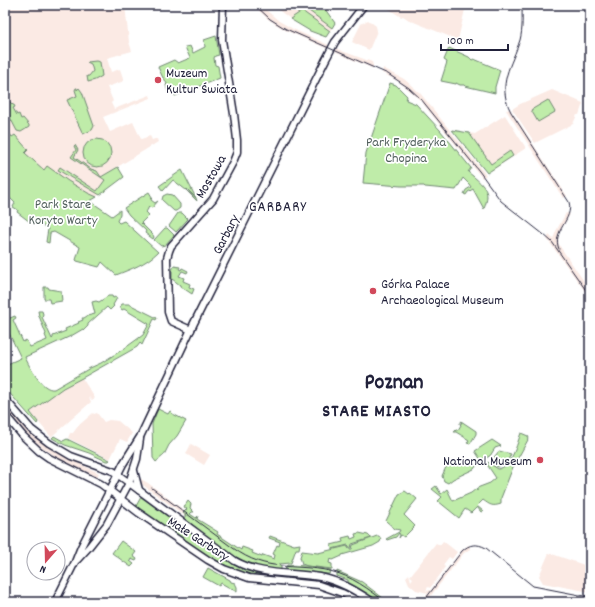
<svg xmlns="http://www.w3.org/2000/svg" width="595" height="607" font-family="Dekko,sans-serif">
<rect width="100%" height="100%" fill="#fff"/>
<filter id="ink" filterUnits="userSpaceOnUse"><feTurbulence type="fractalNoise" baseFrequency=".025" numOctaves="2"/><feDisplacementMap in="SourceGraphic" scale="8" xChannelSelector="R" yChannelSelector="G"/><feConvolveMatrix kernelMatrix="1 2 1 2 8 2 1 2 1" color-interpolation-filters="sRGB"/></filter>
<g filter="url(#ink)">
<g fill="#fbeae4">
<path d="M 5,5 L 125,5 L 129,42 L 132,51 L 107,58 L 111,72 L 120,69 L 124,81 L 107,87 L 113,101 L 111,103 L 114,109 L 150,95 L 151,98 L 103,117 L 110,132 L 133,122 L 141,139 L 150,136 L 152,140 L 155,139 L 157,139 L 158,142 L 101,177 L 105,180 L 109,188 L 90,201 L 40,167 L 29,158 L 15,141 L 5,126 Z"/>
<path d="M 253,5 L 260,5 L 279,21 L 293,29 L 342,51 L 372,62 L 374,69 L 285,30 L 268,19 Z"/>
<path d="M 272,5 L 322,5 L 335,23 L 326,37 L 293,21 Z"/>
<path d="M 383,5 L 466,5 L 458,40 L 409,20 L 403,16 L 401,17 Z"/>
<path d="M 368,20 L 376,26 L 377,31 L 369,50 L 352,42 L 361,24 Z"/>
<path d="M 383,68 L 404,79 L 420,93 L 486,175 L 482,178 L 421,101 L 408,89 L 398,81 L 382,73 Z"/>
<path d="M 552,90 L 583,103 L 579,115 L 577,115 L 573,124 L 535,143 L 512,109 L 520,104 Z"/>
<path d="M 510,109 L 567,196 L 563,198 L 506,110 Z"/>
<path d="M 505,115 L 526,148 L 491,171 L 452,130 L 475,134 Z"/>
<path d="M 566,213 L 570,214 L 559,233 L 558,239 L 559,245 L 590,290 L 590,298 L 547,239 L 549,235 L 553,239 L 556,231 Z"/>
<path d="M 82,378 L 95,398 L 92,400 L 89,397 L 91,402 L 51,437 L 30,412 L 63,388 Z"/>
<path d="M 5,403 L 36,437 L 45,444 L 65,457 L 99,473 L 97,477 L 62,461 L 38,444 L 24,432 L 5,411 Z"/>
<path d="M 93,413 L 94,414 L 97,413 L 104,422 L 109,420 L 118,421 L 132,433 L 127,442 L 120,439 L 110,459 L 68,438 L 70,433 L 73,433 L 78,426 Z"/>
<path d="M 191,444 L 210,455 L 204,465 L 186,454 Z"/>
<path d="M 139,478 L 148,483 L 185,511 L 184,513 L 186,515 L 185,516 L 140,483 Z"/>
<path d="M 443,541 L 457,552 L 452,559 L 449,557 L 443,565 L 445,567 L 442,571 L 443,571 L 430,588 L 428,587 L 426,591 L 431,590 L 462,550 L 469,545 L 470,549 L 464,553 L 426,602 L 421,602 L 428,593 L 416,590 L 409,584 L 406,577 L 409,574 L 411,581 L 413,578 L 410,576 L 436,543 L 440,545 Z"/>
<path d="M 549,553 L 590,567 L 590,592 L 543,583 L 539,576 Z"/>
</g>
<g fill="#bfeca9" stroke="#708772">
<path d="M 306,5 L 322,5 L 335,23 L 332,28 L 305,8 Z"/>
<path d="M 302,11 L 330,31 L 326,37 L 310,31 L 290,19 Z"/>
<path d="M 216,36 L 219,55 L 215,56 L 214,58 L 215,65 L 218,66 L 220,78 L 175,96 L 173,91 L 168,93 L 166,85 L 167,84 L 164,78 L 163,78 L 158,67 L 174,60 L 178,63 L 190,58 L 185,47 L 190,46 L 193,53 L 205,47 L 204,40 Z"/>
<path d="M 449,48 L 469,57 L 472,60 L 474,59 L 500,70 L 495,87 L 495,93 L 465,86 L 464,85 L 460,85 L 456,83 L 456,84 L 441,81 L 447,62 L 444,60 Z"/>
<path d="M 96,61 L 100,62 L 102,76 L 95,80 L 88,82 L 87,76 L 89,76 L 93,71 L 91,64 L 87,62 Z"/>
<path d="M 390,83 L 396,85 L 407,96 L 406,100 L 416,104 L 440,130 L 471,168 L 468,172 C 475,178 488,187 487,197 C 487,200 485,206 484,209 L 473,189 L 468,192 L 466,195 L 464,194 L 466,190 L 471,187 L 469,184 L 463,178 L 456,190 L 425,187 L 424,186 L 401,186 L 363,183 L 366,153 Z"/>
<path d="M 76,88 L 77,88 L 77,90 L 79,88 L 82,92 L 94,126 L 92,130 L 83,134 L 67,100 L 77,96 L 75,90 Z"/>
<path d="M 5,99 L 7,103 L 9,101 L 13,105 L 14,105 L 15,107 L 13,108 L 17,115 L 19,114 L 21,119 L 23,118 L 29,125 L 29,127 L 21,132 L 17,131 L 5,108 Z"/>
<path d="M 548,100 L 555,112 L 538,122 L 531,110 Z"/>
<path d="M 5,119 L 10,128 L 7,130 L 12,137 L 15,135 L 28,150 L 25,153 L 44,170 L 47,166 L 68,181 L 88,193 L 97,197 L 90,201 L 112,216 L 120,210 L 120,214 L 117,221 L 119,223 L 124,221 L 158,252 C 146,264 131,269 116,275 L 102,262 L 99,267 L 77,261 L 76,260 L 80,247 L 54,232 L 50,233 L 49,243 L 46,242 L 48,229 L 33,219 L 30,222 L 17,212 L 18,210 L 13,207 L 15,203 L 5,193 Z"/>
<path d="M 452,130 L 469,133 L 491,164 L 510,151 L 513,156 L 487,173 Z"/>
<circle cx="97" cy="153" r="14"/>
<path d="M 75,145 L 78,150 L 74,157 L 91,169 L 97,171 L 101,177 L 118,167 L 124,177 L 100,195 L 58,170 L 60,167 L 97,191 L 105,180 L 71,157 L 76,150 L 74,146 Z"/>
<path d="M 182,170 L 196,198 L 187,189 L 186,190 L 196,198 L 197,201 L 186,190 L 173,180 L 163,191 L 159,186 Z"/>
<path d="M 149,192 L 152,197 L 151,200 L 155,203 L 158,201 L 152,208 L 149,207 L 148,208 L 148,209 L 146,212 L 149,215 L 141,223 L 153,235 L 154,237 L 153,239 L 145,233 L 146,231 L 129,215 L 124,208 Z"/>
<path d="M 167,194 L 172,195 L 180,204 L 180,208 L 176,211 L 174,211 L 162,200 L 163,196 Z"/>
<path d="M 178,213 L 182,213 L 188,219 L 176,232 L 169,226 Z"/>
<path d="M 165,228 L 167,228 L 174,235 L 165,245 L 161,246 L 154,240 Z"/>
<path d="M 174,266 L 180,267 L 179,269 L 181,270 L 182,268 L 188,271 L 187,273 L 182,271 L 179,276 L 184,278 L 183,281 L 190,284 L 189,287 L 194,289 L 192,294 L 180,286 L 180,285 L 172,279 L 172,270 Z"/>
<path d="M 44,287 L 48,287 L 49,289 L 61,291 L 62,301 L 50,303 L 49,299 L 44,299 Z"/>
<path d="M 108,296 L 112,296 L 113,298 L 115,297 L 117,298 L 113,305 L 114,306 L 110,310 L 107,307 L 88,324 L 88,326 L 84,330 L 83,329 L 71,336 L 25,357 C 29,366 42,391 54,389 L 90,368 L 101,363 L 125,348 L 143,335 L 149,324 L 124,309 L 122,310 L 120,307 L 122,304 L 129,304 L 157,318 L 156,320 L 154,319 L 142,345 L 140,343 L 137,347 L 82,378 L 63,388 L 30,412 L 38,422 L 37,424 L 5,388 L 5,365 L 21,358 L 5,325 L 5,320 L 15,316 L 16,318 L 13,320 L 23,342 L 26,340 L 30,347 L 47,340 L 45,335 L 46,334 L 39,316 L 38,311 L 42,311 L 43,314 L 42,317 L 52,339 L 53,338 L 53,336 L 66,331 L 65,329 L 79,323 L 78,322 L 83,320 L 82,318 L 84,318 L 87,316 L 95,314 L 92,302 L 96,301 L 99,302 Z"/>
<path d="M 158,409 L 168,414 L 170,411 L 172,412 L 171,413 L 186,421 L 177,436 L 169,445 L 164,455 L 156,462 L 153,458 L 152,424 Z"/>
<path d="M 461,421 L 476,431 L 476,434 L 470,444 L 467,443 L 469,440 L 456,432 L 454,432 L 456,430 L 458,430 L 461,425 L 460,424 L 460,423 L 462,423 Z"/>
<path d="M 521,433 L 528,436 L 529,438 L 513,467 L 501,498 L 501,504 C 492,507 490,505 483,500 L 477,506 L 483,511 L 481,512 L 477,507 L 471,513 L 465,509 L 459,518 L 438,501 L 442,497 L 432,489 L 436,486 L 441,494 L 447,489 L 453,501 L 471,493 L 476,489 L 477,491 L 477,488 L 490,483 L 496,478 L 488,466 L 488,462 L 498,469 C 512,467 517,443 521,433 Z"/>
<path d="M 54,436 L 63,441 L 67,439 L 110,460 L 109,461 L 106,461 L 89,453 L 65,445 L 52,438 Z"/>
<path d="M 492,440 L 501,446 L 495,448 L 490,456 L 481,460 L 475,451 Z"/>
<path d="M 499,451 L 511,454 L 506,464 L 498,467 L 493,465 L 491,461 Z"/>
<path d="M 458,460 L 477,465 L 474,469 L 453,479 L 448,483 L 444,481 L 442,476 L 446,467 Z"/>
<path d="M 405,491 L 409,494 L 410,493 L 417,499 L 404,515 L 415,526 L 404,537 L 401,535 L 399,538 L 400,535 L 399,533 L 396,537 L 387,540 L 386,539 L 399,532 L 400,530 L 395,529 L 386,521 L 399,494 Z"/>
<path d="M 141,497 L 229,561 L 250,571 L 258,574 L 281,576 L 281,578 L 249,575 L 238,572 L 216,562 L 135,508 Z"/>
<path d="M 188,501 L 191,504 L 190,508 L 194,512 L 192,512 L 190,514 L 196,518 L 198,516 L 197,519 L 218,532 L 217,534 L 241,550 L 242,547 L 253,551 L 252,553 L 262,557 L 263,555 L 274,559 L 275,555 L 273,554 C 275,550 275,549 277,545 L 279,546 L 280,542 L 269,538 L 270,536 L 294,545 L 300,544 L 299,549 L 296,549 L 291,563 L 279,564 L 281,566 L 281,571 C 270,569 260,568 250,564 C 228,555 203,533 184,518 L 186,515 L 183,513 L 187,509 L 184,507 Z"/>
<path d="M 359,533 L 368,535 L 371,538 L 352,544 L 351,548 L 349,548 L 348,545 L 332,549 L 331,545 L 343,542 L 342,538 L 350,536 L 351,539 L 356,537 L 355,534 Z"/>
<path d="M 377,536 L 379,536 L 381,539 L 380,542 L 373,546 L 342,555 L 342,556 L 333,560 L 330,559 L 329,563 L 332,564 L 332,569 L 307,566 L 331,570 L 329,574 L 285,570 L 287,565 L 307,566 L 302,564 L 300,557 L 302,551 L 318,553 L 347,546 L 349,549 L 352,549 L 353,545 Z"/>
<path d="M 121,541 L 136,552 L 133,556 L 137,559 L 136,561 L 131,559 L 130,561 L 134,564 L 131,567 L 112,553 Z"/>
<path d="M 208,568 L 230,580 L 231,582 L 235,583 L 237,587 L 237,592 L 221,583 L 219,586 L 203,577 Z"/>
<path d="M 337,571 L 362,582 L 383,598 L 378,600 L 375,599 L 348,583 L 348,580 L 337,576 Z"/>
</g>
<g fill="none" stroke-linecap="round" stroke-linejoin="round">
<g stroke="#22223b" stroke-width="9">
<g id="tertiary">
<path d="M 191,330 L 171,321 L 168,312 L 167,258 L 169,251 L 171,246 L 213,199 L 233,162 L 237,152 L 237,140 L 234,114 L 222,40 L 223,5"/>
<path d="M 5,399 L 31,429 L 49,443 L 71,456 L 113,471 L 235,561 C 262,576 291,572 320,577 C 340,581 356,591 373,602"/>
<path d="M 5,412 L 6,416 L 23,436 L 39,451 L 49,458 L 101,484 L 139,513 L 208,560 L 224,569 L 249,578 L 319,585 L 342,593 L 360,602"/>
<path d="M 134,471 L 139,490"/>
<path d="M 77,560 L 88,548 L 107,524 L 129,483 L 137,459 L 140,439"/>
<path d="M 55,602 L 75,562 L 81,547 L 123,464 L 140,437 L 194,323 L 326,59 L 335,42 L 364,5"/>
</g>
</g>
<use href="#tertiary" stroke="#fff" stroke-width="6"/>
<g stroke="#22223b" stroke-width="1">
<path d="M 255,5 L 270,19 L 286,29 L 388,74 L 409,88 L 421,99 L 479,171 L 501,201 L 543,234 L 552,242 L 590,296"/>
<path d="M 522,5 C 522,16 523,29 520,40 C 512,65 496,84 511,112 L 569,202 C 574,220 551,231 559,249"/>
<path d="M 152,488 L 233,548 C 267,573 293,563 330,571 C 352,576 368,589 386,602"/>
<path d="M 423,602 L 462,551 C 469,544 477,543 486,548 L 533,586 L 590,597"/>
</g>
</g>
</g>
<g fill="#d1495b" stroke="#fff" stroke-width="1.5">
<circle cx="158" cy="80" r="4"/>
<circle cx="373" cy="291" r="4"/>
<circle cx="540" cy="460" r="4"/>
</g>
<g text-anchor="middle" stroke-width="3.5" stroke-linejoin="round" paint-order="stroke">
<g font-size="14" fill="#22223b" stroke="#fff" text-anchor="start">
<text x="166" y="77">Muzeum<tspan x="166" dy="16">Kultur Świata</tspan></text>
<text x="381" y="288">Górka Palace<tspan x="381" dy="16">Archaeological Museum</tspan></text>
<text x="532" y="465" text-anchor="end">National Museum</text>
</g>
<g font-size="14" fill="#515f5c" stroke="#fff">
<text x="406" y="146">Park Fryderyka<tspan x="406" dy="16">Chopina</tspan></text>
<text x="63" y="208">Park Stare<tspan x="63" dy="16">Koryto Warty</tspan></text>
</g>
<g font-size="14" fill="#22223b" stroke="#fff">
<text transform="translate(210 176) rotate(-60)" y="5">Mostowa</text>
<text transform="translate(225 234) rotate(-63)" y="5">Garbary</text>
<text transform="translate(199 538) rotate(33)" y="5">Małe Garbary</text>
</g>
<g font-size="15" letter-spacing="1" fill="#22223b" stroke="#fff">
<text x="278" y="211">GARBARY</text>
</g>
<g font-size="18" font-weight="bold" letter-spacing="1" fill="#22223b" stroke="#fff">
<text x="377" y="416">STARE MIASTO</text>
</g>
<g font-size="22" font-weight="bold" fill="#22223b" stroke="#fff">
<text x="394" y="388">Poznan</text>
</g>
</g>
<rect width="595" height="607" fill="none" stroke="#fff" stroke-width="20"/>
<rect x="10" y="10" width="575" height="587" fill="none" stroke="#22223b" stroke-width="1.5" filter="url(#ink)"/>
<g transform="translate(46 561) rotate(200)"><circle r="19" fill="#ffffff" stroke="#a7a7b1"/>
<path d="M0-3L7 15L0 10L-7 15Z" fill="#d1495b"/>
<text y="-6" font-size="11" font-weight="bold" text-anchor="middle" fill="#22223b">N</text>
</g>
<path d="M441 44v6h67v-6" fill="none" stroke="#22223b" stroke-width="2"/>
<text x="447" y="44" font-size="12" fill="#22223b" stroke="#ffffff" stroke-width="3" paint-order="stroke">100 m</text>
</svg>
